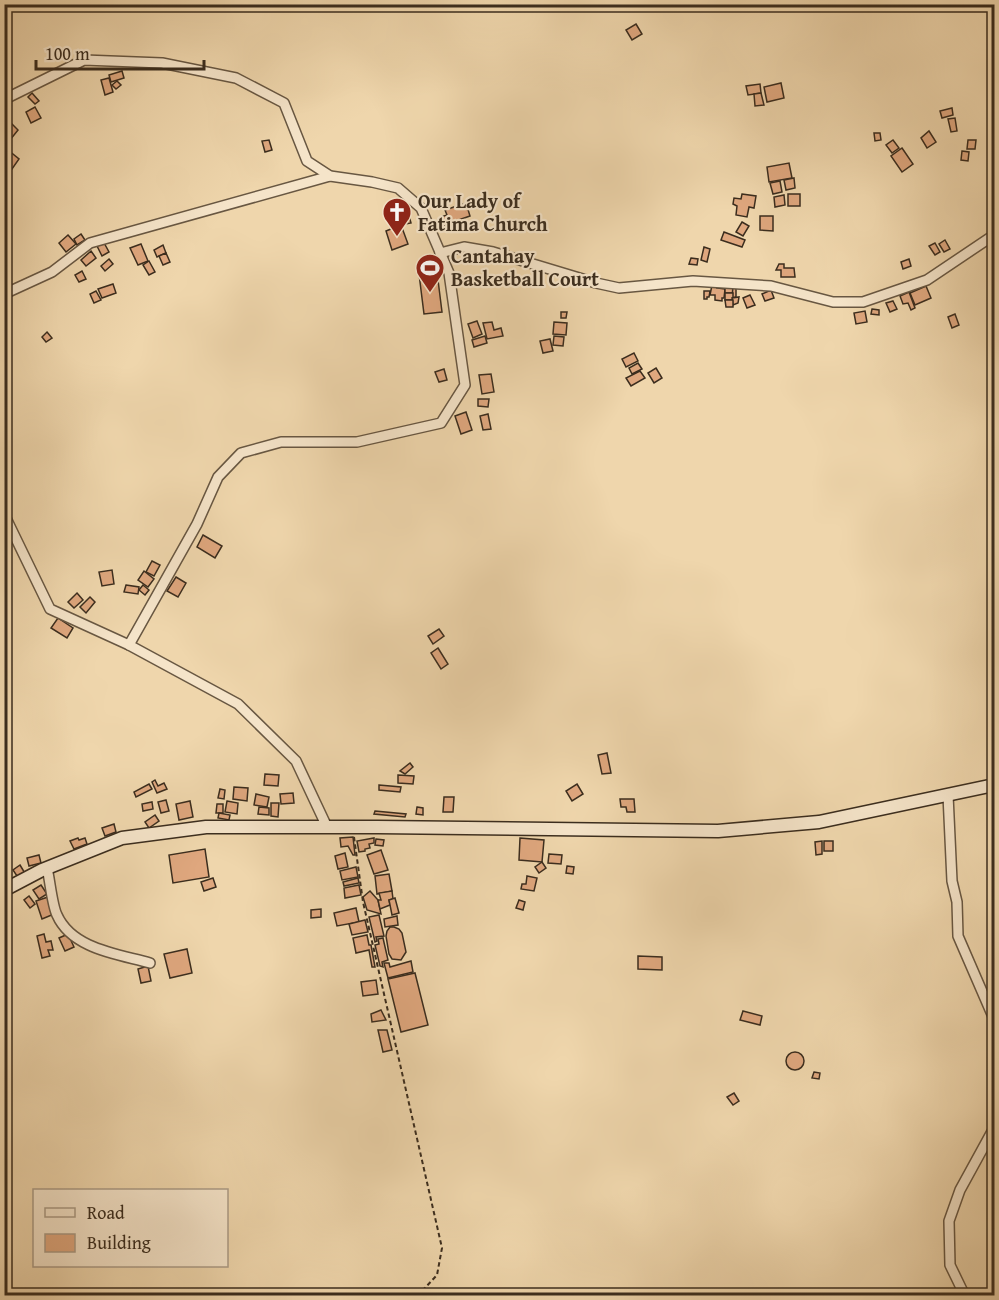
<svg xmlns="http://www.w3.org/2000/svg" width="999" height="1300" font-family="'Gentium Book Plus',serif">
<rect width="100%" height="100%" fill="#efd6ac"/>
<filter id="stains"><feTurbulence type="fractalNoise" baseFrequency=".00333" numOctaves="4"/><feColorMatrix values="0 0 0 0 .2 0 0 0 0 .09 0 0 0 0 .02 0 0 0 .5 -.17"/></filter>
<radialGradient id="worn" r=".72"><stop offset=".6" stop-color="#630" stop-opacity="0"/><stop offset="1" stop-color="#630" stop-opacity=".3"/></radialGradient>
<g fill="#dfa77e" stroke="#3b2d1e" stroke-width="1.5">
<path d="M 636,24 L 642,34 L 632,40 L 626,30 Z"/>
<path d="M 122,71 L 124,78 L 111,82 L 109,75 Z"/>
<path d="M 109,78 L 113,92 L 105,95 L 101,80 Z"/>
<path d="M 117,81 L 121,85 L 116,89 L 112,85 Z"/>
<path d="M 781,83 L 784,98 L 767,102 L 764,87 Z"/>
<path d="M 760,84 L 761,93 L 748,95 L 746,86 Z"/>
<path d="M 32,93 L 39,101 L 35,104 L 28,97 Z"/>
<path d="M 761,93 L 764,105 L 755,106 L 754,94 Z"/>
<path d="M 35,107 L 41,118 L 31,123 L 26,112 Z"/>
<path d="M 952,108 L 953,115 L 942,118 L 940,111 Z"/>
<path d="M 955,118 L 957,131 L 951,132 L 948,119 Z"/>
<path d="M 10,122 L 18,130 L 10,140 L 4,136 L 4,128 Z"/>
<path d="M 929,131 L 936,142 L 927,148 L 921,138 Z"/>
<path d="M 874,133 L 880,133 L 881,140 L 875,141 Z"/>
<path d="M 269,140 L 272,150 L 265,152 L 262,141 Z"/>
<path d="M 893,140 L 899,148 L 892,153 L 886,145 Z"/>
<path d="M 968,140 L 976,140 L 975,149 L 967,149 Z"/>
<path d="M 902,148 L 913,164 L 902,172 L 891,156 Z"/>
<path d="M 8,150 L 19,159 L 12,169 L 4,164 L 4,155 Z"/>
<path d="M 962,151 L 969,152 L 968,161 L 961,160 Z"/>
<path d="M 789,163 L 792,178 L 769,182 L 767,167 Z"/>
<path d="M 794,178 L 795,188 L 786,190 L 784,180 Z"/>
<path d="M 780,181 L 782,192 L 773,194 L 770,183 Z"/>
<path d="M 742,194 L 756,196 L 754,208 L 749,207 L 747,217 L 736,215 L 737,206 L 733,204 L 734,198 L 741,199 Z"/>
<rect x="788" y="194" width="12" height="12"/>
<path d="M 784,195 L 785,205 L 775,207 L 774,197 Z"/>
<path d="M 466,203 L 470,216 L 444,225 L 441,217 L 447,215 L 445,210 Z"/>
<path d="M 409,216 L 411,223 L 406,224 L 404,217 Z"/>
<path d="M 760,216 L 773,216 L 773,231 L 760,230 Z"/>
<path d="M 742,222 L 749,226 L 743,236 L 736,232 Z"/>
<path d="M 401,225 L 408,244 L 392,250 L 386,231 Z"/>
<path d="M 724,232 L 745,240 L 742,247 L 721,240 Z"/>
<path d="M 81,234 L 85,240 L 77,245 L 74,239 Z"/>
<path d="M 68,235 L 76,244 L 66,252 L 59,243 Z"/>
<path d="M 945,240 L 950,249 L 944,252 L 939,244 Z"/>
<path d="M 103,241 L 109,252 L 102,256 L 96,244 Z"/>
<path d="M 935,243 L 940,252 L 935,255 L 929,246 Z"/>
<path d="M 141,244 L 148,261 L 138,265 L 130,248 Z"/>
<path d="M 163,245 L 166,253 L 157,257 L 154,250 Z"/>
<path d="M 704,247 L 710,249 L 707,262 L 701,260 Z"/>
<path d="M 91,251 L 96,258 L 86,266 L 81,260 Z"/>
<path d="M 166,253 L 170,262 L 163,265 L 159,256 Z"/>
<path d="M 691,258 L 698,259 L 697,265 L 689,264 Z"/>
<path d="M 109,259 L 113,264 L 105,271 L 101,266 Z"/>
<path d="M 909,259 L 911,266 L 903,269 L 901,262 Z"/>
<path d="M 149,261 L 155,272 L 149,275 L 143,265 Z"/>
<path d="M 779,264 L 784,264 L 784,268 L 794,268 L 795,277 L 781,277 L 781,270 L 776,270 Z"/>
<path d="M 82,271 L 86,279 L 79,282 L 75,275 Z"/>
<path d="M 437,272 L 442,312 L 424,314 L 419,274 Z"/>
<path d="M 113,284 L 116,293 L 102,298 L 98,289 Z"/>
<path d="M 712,285 L 718,286 L 717,288 L 725,289 L 724,298 L 722,298 L 722,301 L 715,300 L 715,295 L 710,295 Z"/>
<rect x="725" y="286" width="8" height="7"/>
<path d="M 733,286 L 736,286 L 736,297 L 732,298 Z"/>
<path d="M 926,286 L 931,298 L 915,305 L 910,293 Z"/>
<path d="M 771,290 L 774,298 L 765,301 L 762,294 Z"/>
<path d="M 96,291 L 101,300 L 94,303 L 90,294 Z"/>
<path d="M 704,291 L 710,291 L 709,297 L 707,297 L 707,299 L 704,299 Z"/>
<path d="M 909,292 L 915,308 L 911,310 L 908,303 L 903,304 L 900,296 Z"/>
<rect x="725" y="293" width="8" height="7"/>
<path d="M 750,295 L 755,305 L 747,308 L 743,298 Z"/>
<path d="M 739,297 L 738,303 L 733,305 L 732,298 Z"/>
<path d="M 725,300 L 733,300 L 733,307 L 726,307 Z"/>
<path d="M 893,301 L 897,309 L 890,312 L 886,303 Z"/>
<path d="M 872,309 L 879,310 L 879,315 L 871,314 Z"/>
<path d="M 865,311 L 867,322 L 856,324 L 854,313 Z"/>
<path d="M 561,312 L 567,312 L 566,318 L 561,318 Z"/>
<path d="M 955,314 L 959,325 L 952,328 L 948,317 Z"/>
<path d="M 477,321 L 482,334 L 473,338 L 468,324 Z"/>
<path d="M 492,322 L 494,330 L 501,328 L 503,336 L 487,339 L 483,323 Z"/>
<path d="M 554,322 L 567,323 L 566,335 L 553,334 Z"/>
<path d="M 47,332 L 52,338 L 46,342 L 42,337 Z"/>
<path d="M 485,336 L 487,343 L 474,347 L 472,340 Z"/>
<path d="M 554,336 L 564,337 L 563,346 L 553,345 Z"/>
<path d="M 550,339 L 553,351 L 543,353 L 540,341 Z"/>
<path d="M 634,353 L 638,361 L 626,367 L 622,359 Z"/>
<path d="M 638,363 L 642,369 L 632,374 L 629,368 Z"/>
<path d="M 656,368 L 662,378 L 654,383 L 648,373 Z"/>
<path d="M 444,369 L 447,380 L 439,382 L 435,372 Z"/>
<path d="M 640,371 L 645,378 L 631,386 L 626,378 Z"/>
<path d="M 491,374 L 494,392 L 482,394 L 479,375 Z"/>
<path d="M 478,399 L 489,399 L 488,407 L 478,406 Z"/>
<path d="M 466,412 L 472,430 L 461,434 L 455,416 Z"/>
<path d="M 488,414 L 491,429 L 483,430 L 480,416 Z"/>
<path d="M 203,535 L 222,546 L 215,558 L 197,547 Z"/>
<path d="M 152,561 L 160,565 L 154,576 L 146,572 Z"/>
<path d="M 112,570 L 114,584 L 102,586 L 99,572 Z"/>
<path d="M 144,571 L 154,579 L 148,587 L 138,580 Z"/>
<path d="M 176,577 L 186,583 L 178,597 L 167,591 Z"/>
<path d="M 126,585 L 139,587 L 138,594 L 124,592 Z"/>
<path d="M 143,585 L 149,590 L 145,595 L 139,590 Z"/>
<path d="M 77,593 L 83,600 L 74,608 L 68,602 Z"/>
<path d="M 90,597 L 95,602 L 86,613 L 80,607 Z"/>
<path d="M 58,618 L 73,628 L 67,638 L 51,628 Z"/>
<path d="M 439,629 L 444,636 L 433,644 L 428,636 Z"/>
<path d="M 438,648 L 448,664 L 441,669 L 431,653 Z"/>
<path d="M 607,753 L 611,773 L 602,774 L 598,755 Z"/>
<path d="M 410,763 L 413,767 L 405,774 L 400,771 Z"/>
<path d="M 265,774 L 279,775 L 278,786 L 264,785 Z"/>
<path d="M 398,775 L 414,776 L 413,784 L 398,783 Z"/>
<path d="M 155,780 L 158,786 L 164,783 L 167,789 L 157,793 L 152,782 Z"/>
<path d="M 149,784 L 152,789 L 136,797 L 134,792 Z"/>
<path d="M 577,784 L 583,794 L 572,801 L 566,791 Z"/>
<path d="M 379,785 L 401,787 L 400,792 L 379,790 Z"/>
<path d="M 234,787 L 248,788 L 247,801 L 233,799 Z"/>
<path d="M 220,789 L 225,790 L 224,799 L 218,798 Z"/>
<path d="M 293,793 L 294,803 L 281,804 L 280,794 Z"/>
<path d="M 256,794 L 269,797 L 267,807 L 254,805 Z"/>
<path d="M 444,797 L 454,797 L 453,812 L 443,812 Z"/>
<path d="M 620,799 L 634,799 L 635,812 L 627,812 L 626,807 L 621,807 Z"/>
<path d="M 166,800 L 169,811 L 161,813 L 158,802 Z"/>
<path d="M 190,801 L 193,817 L 179,820 L 176,804 Z"/>
<path d="M 227,801 L 238,803 L 237,814 L 225,812 Z"/>
<path d="M 152,802 L 153,809 L 143,811 L 142,804 Z"/>
<path d="M 271,803 L 279,803 L 278,817 L 271,816 Z"/>
<path d="M 217,804 L 223,804 L 223,813 L 216,813 Z"/>
<path d="M 259,807 L 269,808 L 269,815 L 258,814 Z"/>
<path d="M 417,807 L 423,808 L 423,815 L 416,814 Z"/>
<path d="M 375,811 L 406,814 L 405,817 L 374,814 Z"/>
<path d="M 219,813 L 230,815 L 229,820 L 218,818 Z"/>
<path d="M 155,815 L 159,821 L 149,828 L 145,822 Z"/>
<path d="M 114,824 L 116,832 L 105,836 L 102,828 Z"/>
<path d="M 353,837 L 355,855 L 353,855 L 348,846 L 341,847 L 340,838 Z"/>
<path d="M 78,838 L 79,840 L 85,838 L 87,844 L 74,849 L 70,841 Z"/>
<path d="M 374,838 L 374,843 L 369,844 L 370,848 L 365,849 L 365,851 L 359,852 L 357,841 Z"/>
<path d="M 520,838 L 544,840 L 542,862 L 519,860 Z"/>
<path d="M 376,839 L 384,840 L 383,846 L 375,845 Z"/>
<path d="M 822,841 L 822,854 L 816,855 L 815,842 Z"/>
<rect x="824" y="841" width="9" height="10"/>
<path d="M 205,849 L 209,877 L 173,883 L 169,855 Z"/>
<path d="M 381,850 L 388,870 L 374,874 L 367,855 Z"/>
<path d="M 345,853 L 348,867 L 338,869 L 335,856 Z"/>
<path d="M 549,854 L 562,855 L 561,864 L 548,863 Z"/>
<path d="M 39,855 L 41,863 L 29,866 L 27,858 Z"/>
<path d="M 542,862 L 546,868 L 539,873 L 535,867 Z"/>
<path d="M 20,865 L 26,875 L 19,879 L 13,870 Z"/>
<path d="M 567,866 L 574,867 L 573,874 L 566,873 Z"/>
<path d="M 356,867 L 358,877 L 342,880 L 340,871 Z"/>
<path d="M 389,874 L 392,891 L 377,894 L 375,876 Z"/>
<path d="M 527,876 L 537,878 L 534,891 L 521,889 L 522,884 L 526,884 Z"/>
<path d="M 213,878 L 216,887 L 204,891 L 201,882 Z"/>
<path d="M 358,878 L 359,883 L 344,886 L 343,882 Z"/>
<path d="M 41,885 L 47,894 L 39,899 L 33,890 Z"/>
<path d="M 359,885 L 361,895 L 345,898 L 344,888 Z"/>
<path d="M 370,891 L 378,900 L 381,914 L 367,910 L 363,897 Z"/>
<path d="M 392,891 L 393,899 L 389,900 L 390,905 L 380,909 L 378,900 L 381,900 L 379,893 Z"/>
<path d="M 29,896 L 35,904 L 30,908 L 24,900 Z"/>
<path d="M 48,897 L 54,914 L 42,919 L 36,901 Z"/>
<path d="M 395,898 L 399,913 L 392,915 L 389,900 Z"/>
<path d="M 519,900 L 525,902 L 523,910 L 516,908 Z"/>
<path d="M 356,908 L 359,922 L 337,926 L 334,913 Z"/>
<path d="M 321,909 L 321,917 L 311,918 L 311,910 Z"/>
<path d="M 379,915 L 384,936 L 376,937 L 377,941 L 375,942 L 369,917 Z"/>
<path d="M 397,916 L 398,925 L 385,927 L 384,919 Z"/>
<path d="M 365,920 L 368,932 L 352,935 L 349,924 Z"/>
<path d="M 390,927 L 394,927 L 399,929 L 402,933 L 406,952 L 401,960 L 392,959 L 389,954 L 386,936 L 387,931 Z"/>
<path d="M 44,934 L 46,942 L 51,941 L 53,950 L 48,950 L 50,956 L 42,958 L 37,936 Z"/>
<path d="M 68,934 L 74,947 L 65,951 L 59,938 Z"/>
<path d="M 367,935 L 369,945 L 371,945 L 375,967 L 372,967 L 369,950 L 356,953 L 353,938 Z"/>
<path d="M 383,938 L 388,960 L 382,962 L 383,967 L 380,966 L 375,945 L 379,944 L 378,939 Z"/>
<path d="M 187,949 L 192,973 L 170,978 L 164,954 Z"/>
<path d="M 638,956 L 662,957 L 662,970 L 638,969 Z"/>
<path d="M 411,961 L 413,972 L 388,978 L 384,963 L 389,963 L 390,967 Z"/>
<path d="M 148,966 L 151,981 L 141,983 L 138,969 Z"/>
<path d="M 415,973 L 428,1025 L 401,1032 L 388,979 Z"/>
<path d="M 376,980 L 378,994 L 363,996 L 361,982 Z"/>
<path d="M 381,1010 L 386,1020 L 372,1022 L 371,1014 Z"/>
<path d="M 743,1011 L 762,1016 L 760,1025 L 740,1020 Z"/>
<path d="M 378,1030 L 387,1030 L 392,1050 L 383,1052 Z"/>
<circle cx="795" cy="1061" r="9"/>
<path d="M 814,1072 L 820,1073 L 819,1079 L 812,1078 Z"/>
<path d="M 734,1093 L 739,1101 L 733,1105 L 727,1097 Z"/>
</g>
<g fill="none" stroke-linecap="round" stroke-linejoin="round">
<g stroke="#685742" stroke-width="12">
<g id="street">
<path d="M 4,103 L 9,97 L 84,60 L 162,63 L 236,78 L 284,103 L 307,161 L 330,176 L 372,182 L 398,188 L 421,208 L 449,273 L 465,385 L 441,423 L 357,442 L 281,442 L 241,453 L 218,477 L 197,524 L 129,645"/>
<path d="M 440,253 L 464,247 L 493,252 L 596,283 L 619,288 L 693,281 L 771,286 L 833,302 L 863,302 L 927,280 L 994,235"/>
<path d="M 4,294 L 52,272 L 90,243 L 330,176"/>
<path d="M 4,514 L 50,609 L 129,645 L 238,704 L 296,761 L 327,827"/>
<path d="M 948,795 L 952,881 L 957,902 L 958,936 L 994,1019"/>
<path d="M 47,868 C 50,880 52,905 57,915 C 72,949 118,954 150,963"/>
<path d="M 965,1296 L 950,1265 L 949,1221 L 960,1190 L 994,1128"/>
</g>
</g>
<g stroke="#3b2d1e" stroke-width="15">
<path id="secondary" d="M 4,890 L 42,870 L 122,838 L 206,827 L 378,827 L 718,831 L 819,822 L 994,785"/>
</g>
<path stroke="#3b2d1e" stroke-width="2" stroke-dasharray="4.5 3" stroke-linecap="butt" d="M 354,837 L 363,902 L 442,1248 L 437,1275 L 423,1290 L 410,1296"/>
<use href="#street" stroke="#f5e4c9" stroke-width="9"/>
<use href="#secondary" stroke="#f5e4c9" stroke-width="12"/>
</g>
<defs>
<g id="church-pin" transform="scale(1.5)"><path d="M0 17L-7.5 6A9.5 9.5 0 1 1 7.5 6Z" fill="#8f2418" stroke="#f5e4c9"/><path d="M-1.2-6h2.4v3.5h3.3v2.4h-3.3V6h-2.4V-.1h-3.3v-2.4h3.3Z" fill="#fff"/></g>
<g id="stadium-pin" transform="scale(1.5)"><path d="M0 17L-7.5 6A9.5 9.5 0 1 1 7.5 6Z" fill="#8f2418" stroke="#f5e4c9"/><path d="M0-5a6.5 5 0 1 0 0 10a6.5 5 0 1 0 0-10ZM-3.5-1.8h7v3.6h-7Z" fill="#fff"/></g>
</defs>
<g fill-rule="evenodd">
<use href="#church-pin" x="397" y="212"/>
<use href="#stadium-pin" x="430" y="268"/>
</g>
<g text-anchor="middle" stroke-width="4.5" stroke-linejoin="round" paint-order="stroke">
<g font-size="20" font-weight="bold" fill="#3b2d1e" stroke="#f5e4c9" text-anchor="start">
<text x="418" y="208">Our Lady of<tspan x="418" dy="23">Fatima Church</tspan></text>
<text x="451" y="263">Cantahay<tspan x="451" dy="23">Basketball Court</tspan></text>
</g>
</g>
<rect width="999" height="1300" fill="none" stroke="#efd6ac" stroke-width="24"/>
<rect x="6" y="6" width="987" height="1288" fill="none" stroke="#3b2d1e" stroke-width="3"/>
<rect x="12" y="12" width="975" height="1276" fill="none" stroke="#3b2d1e" stroke-width="1.5"/>
<rect x="33" y="1189" width="195" height="78" fill="#f5e4c9" stroke="#ab9b85" stroke-width="1.5"/>
<rect x="45" y="1208" width="30" height="9" fill="#f5e4c9" stroke="#ab9b85" stroke-width="1.5"/>
<text x="87" y="1219" font-size="18" fill="#3b2d1e">Road</text>
<rect x="45" y="1234" width="30" height="18" fill="#dfa77e" stroke="#ab9b85" stroke-width="1.5"/>
<text x="87" y="1249" font-size="18" fill="#3b2d1e">Building</text>
<path d="M36 60v9h168v-9" fill="none" stroke="#3b2d1e" stroke-width="3"/>
<text x="45" y="60" font-size="18" fill="#3b2d1e" stroke="#f5e4c9" stroke-width="4.5" paint-order="stroke">100 m</text>
<rect width="100%" height="100%" filter="url(#stains)"/>
<rect width="100%" height="100%" fill="url(#worn)"/>
</svg>
